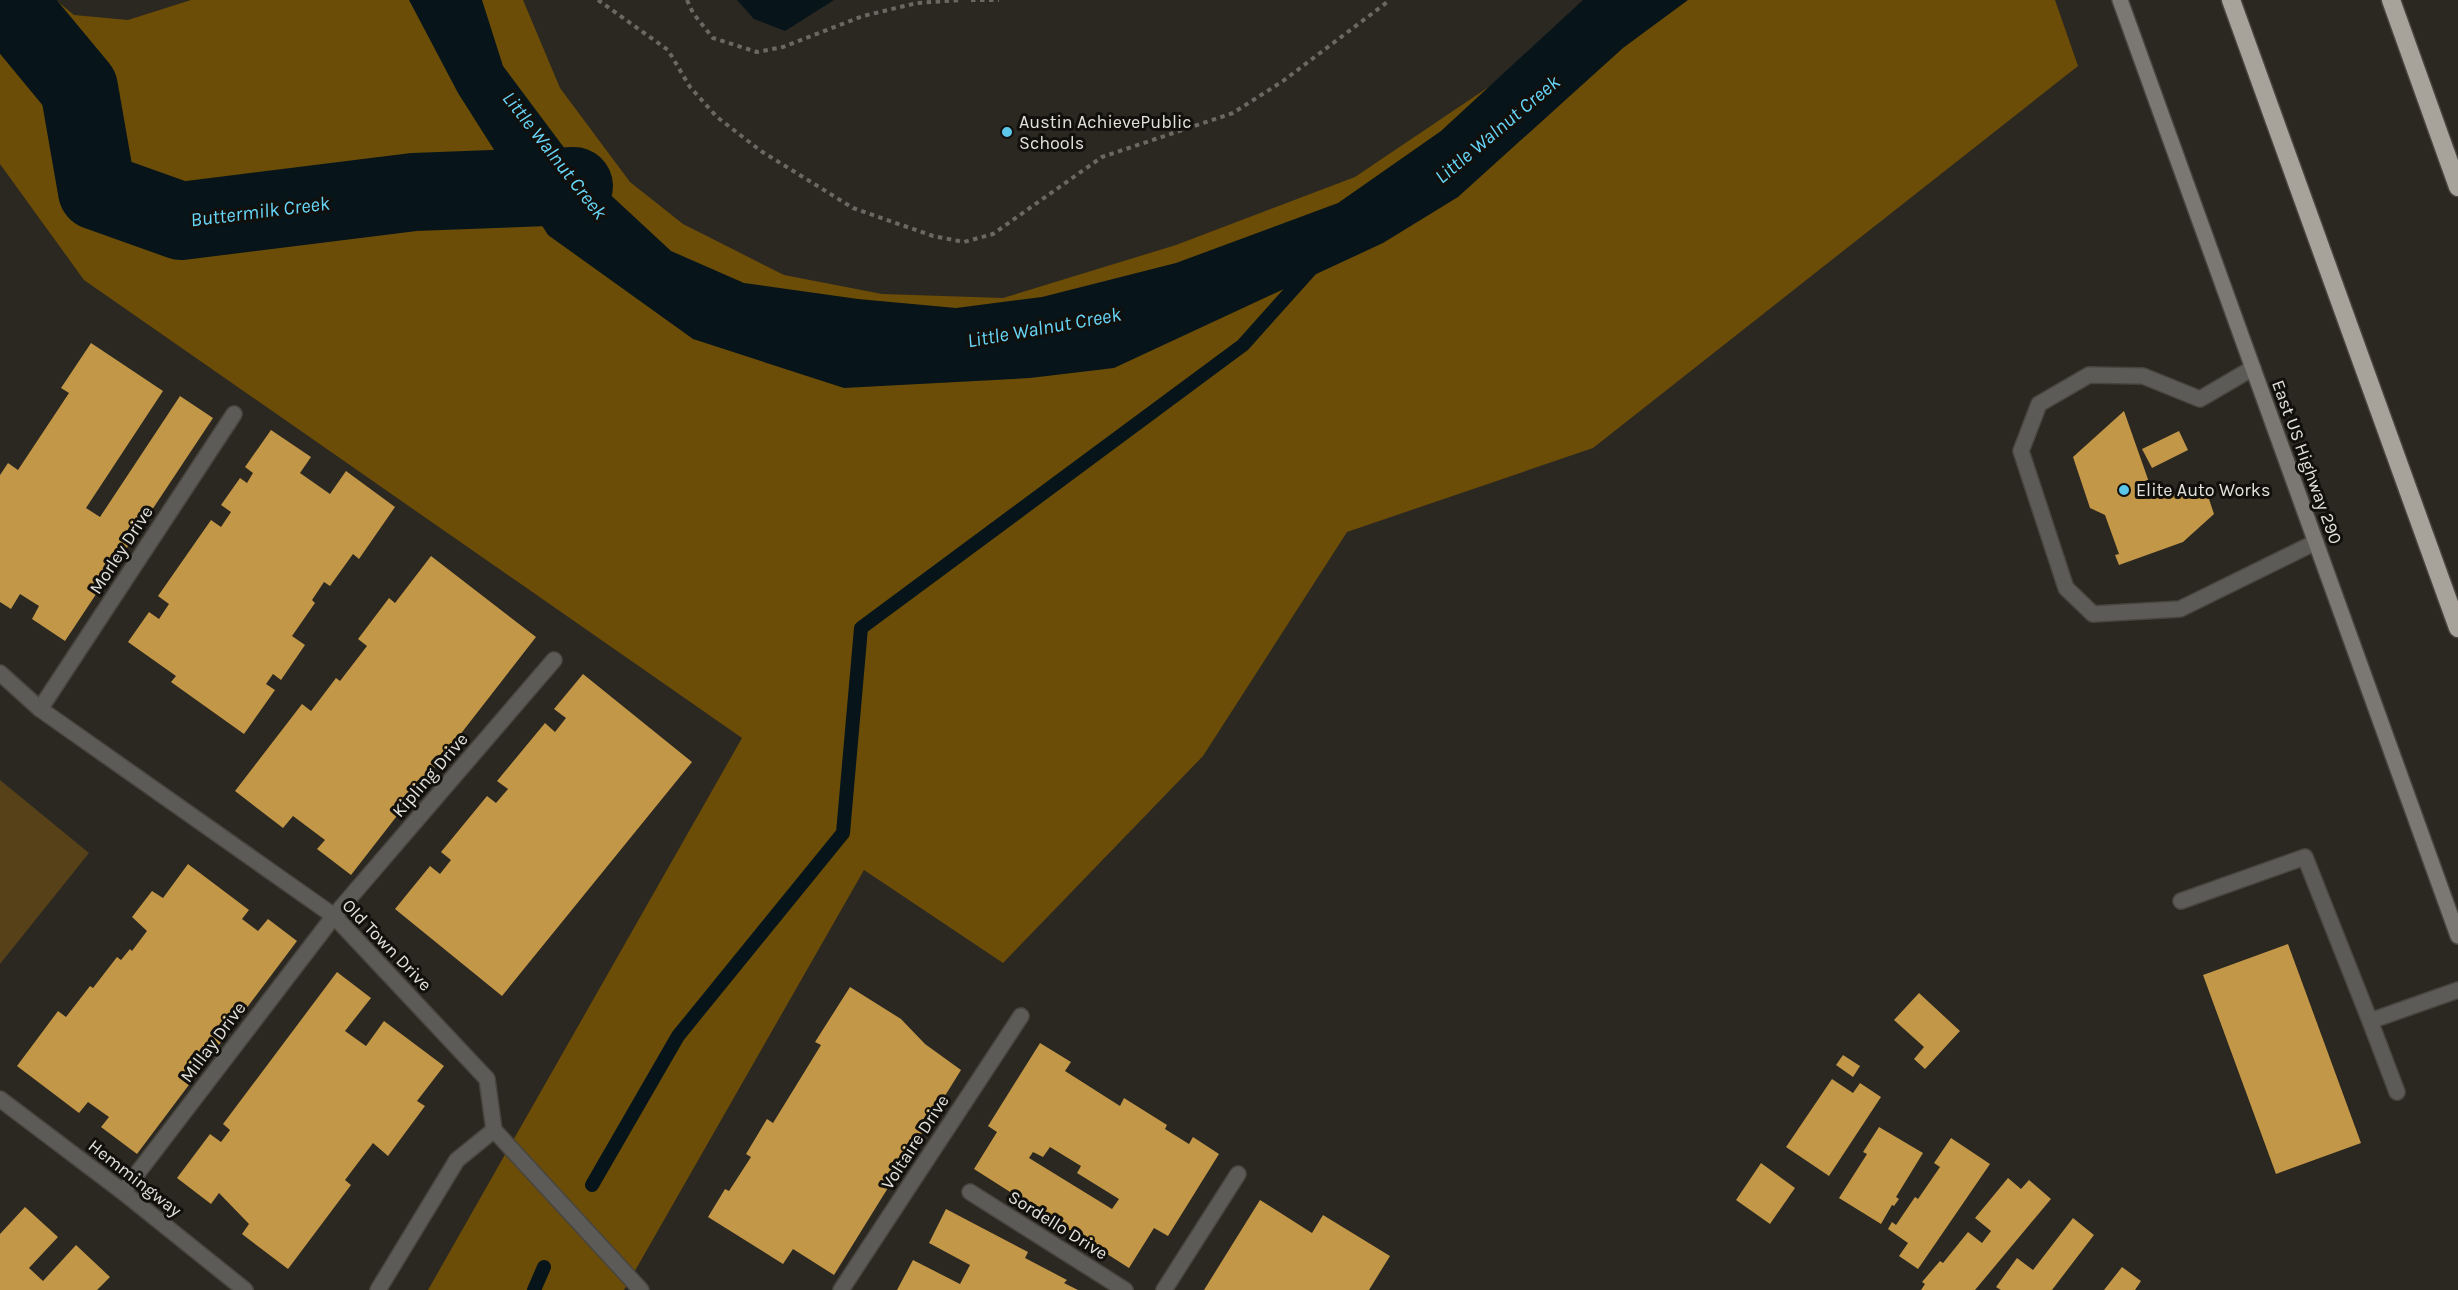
<svg xmlns="http://www.w3.org/2000/svg" width="2458" height="1290" font-family="Karla,sans-serif">
<rect width="100%" height="100%" fill="#2b2721"/>
<path fill="#564119" d="M 0,780 L 89,853 L 0,964 Z"/>
<path fill="#6c4d07" d="M 0,0 L 56,0 L 74,15 L 128,20 L 191,0 L 523,0 L 560,88 L 630,182 L 683,224 L 784,275 L 882,294 L 1003,298 L 1176,245 L 1355,177 L 1530,59 L 1594,0 L 2055,0 L 2078,66 L 1593,448 L 1347,532 L 1203,756 L 1003,963 L 864,870 L 624,1290 L 428,1290 L 742,738 L 84,280 L 0,164 Z"/>
<g fill="#07151a">
<path d="M 409,0 L 482,0 L 503,66 L 574,161 L 671,251 L 744,283 L 858,299 L 956,308 L 1042,297 L 1176,263 L 1338,203 L 1441,131 L 1583,0 L 1688,0 L 1623,48 L 1458,197 L 1383,243 L 1114,368 L 1030,378 L 844,388 L 693,339 L 548,235 L 458,93 Z"/>
<path d="M 737,0 L 834,0 L 785,31 L 754,19 Z"/>
</g>
<g fill="none" stroke-linecap="round" stroke-linejoin="round">
<g stroke="#07151a" stroke-width="14">
<path d="M 592,1185 L 678,1036 L 843,833 L 861,628 L 1243,345 L 1311,269"/>
<path d="M 534,1290 L 544,1267"/>
</g>
<path stroke="#07151a" stroke-width="78" d="M 6,0 L 79,88 L 97,191 L 181,221 L 414,192 L 574,186"/>
</g>
<g fill="#c29747" fill-rule="evenodd">
<path d="M 91,343 L 163,391 L 86,508 L 100,517 L 180,396 L 213,418 L 65,641 L 32,619 L 39,606 L 20,594 L 11,609 L 0,602 L 0,475 L 8,463 L 18,470 L 69,393 L 61,388 Z"/>
<path d="M 2124,411 L 2150,485 L 2175,494 L 2205,487 L 2214,514 L 2183,542 L 2119,565 L 2115,555 L 2119,554 L 2105,515 L 2090,508 L 2073,457 Z"/>
<path d="M 271,430 L 311,457 L 300,473 L 330,494 L 346,471 L 395,507 L 359,559 L 353,554 L 330,586 L 324,582 L 312,600 L 315,603 L 292,636 L 305,645 L 281,680 L 273,674 L 266,684 L 275,690 L 244,734 L 171,682 L 176,676 L 128,642 L 149,612 L 159,619 L 169,604 L 158,596 L 211,520 L 221,527 L 231,512 L 221,505 L 240,478 L 247,483 L 253,473 L 245,467 Z"/>
<path d="M 2179,431 L 2188,450 L 2152,468 L 2142,449 Z"/>
<path d="M 431,556 L 536,637 L 351,875 L 317,849 L 325,840 L 293,816 L 283,828 L 235,791 L 302,704 L 311,711 L 336,678 L 340,681 L 367,646 L 358,639 L 389,598 L 395,603 Z"/>
<path d="M 583,674 L 692,762 L 502,996 L 395,909 L 430,866 L 440,874 L 451,860 L 441,852 L 487,796 L 496,803 L 508,789 L 497,781 L 545,723 L 555,732 L 566,718 L 554,709 Z"/>
<path d="M 188,864 L 249,910 L 242,919 L 258,931 L 268,919 L 297,941 L 137,1154 L 101,1127 L 109,1117 L 88,1102 L 79,1113 L 17,1066 L 58,1011 L 66,1017 L 90,986 L 93,988 L 117,957 L 121,960 L 130,949 L 132,951 L 147,931 L 132,917 L 152,891 L 163,898 Z"/>
<path d="M 2288,944 L 2361,1143 L 2276,1174 L 2203,975 Z"/>
<path d="M 337,972 L 371,998 L 345,1031 L 366,1046 L 384,1021 L 444,1066 L 417,1101 L 425,1106 L 388,1156 L 373,1143 L 345,1180 L 351,1185 L 288,1269 L 242,1234 L 249,1224 L 219,1193 L 211,1204 L 177,1178 L 210,1134 L 221,1142 L 230,1130 L 223,1124 Z"/>
<path d="M 850,987 L 901,1019 L 925,1044 L 961,1070 L 834,1275 L 793,1249 L 783,1264 L 708,1217 L 725,1189 L 729,1191 L 751,1157 L 746,1154 L 767,1119 L 773,1123 L 821,1045 L 815,1042 Z"/>
<path d="M 1919,993 L 1960,1031 L 1925,1069 L 1914,1059 L 1924,1047 L 1894,1020 Z"/>
<path d="M 1040,1043 L 1071,1062 L 1065,1071 L 1120,1106 L 1124,1098 L 1167,1125 L 1165,1129 L 1189,1144 L 1193,1137 L 1219,1154 L 1168,1236 L 1154,1228 L 1129,1268 L 974,1169 L 997,1132 L 988,1126 ZM 1050,1147 L 1081,1166 L 1077,1173 L 1119,1199 L 1112,1209 L 1029,1158 L 1033,1152 L 1043,1157 Z"/>
<path d="M 1843,1055 L 1860,1066 L 1853,1077 L 1836,1065 Z"/>
<path d="M 1832,1079 L 1853,1093 L 1860,1083 L 1881,1097 L 1829,1176 L 1786,1147 Z"/>
<path d="M 1879,1127 L 1923,1153 L 1896,1197 L 1899,1199 L 1894,1206 L 1892,1205 L 1881,1224 L 1839,1198 L 1867,1154 L 1863,1152 Z"/>
<path d="M 1951,1138 L 1990,1164 L 1918,1269 L 1899,1256 L 1908,1243 L 1888,1229 L 1892,1222 L 1896,1225 L 1915,1197 L 1918,1199 L 1940,1167 L 1934,1163 Z"/>
<path d="M 1761,1163 L 1795,1188 L 1770,1224 L 1736,1200 Z"/>
<path d="M 2008,1178 L 2021,1189 L 2029,1180 L 2051,1199 L 1975,1290 L 1921,1290 L 1925,1284 L 1922,1282 L 1940,1261 L 1943,1263 L 1968,1232 L 1982,1243 L 1991,1231 L 1975,1218 Z"/>
<path d="M 1260,1200 L 1312,1233 L 1323,1215 L 1390,1256 L 1369,1290 L 1204,1290 Z"/>
<path d="M 25,1207 L 58,1237 L 29,1268 L 43,1281 L 76,1245 L 110,1277 L 97,1290 L 0,1290 L 0,1234 Z"/>
<path d="M 946,1209 L 1028,1252 L 1025,1258 L 1067,1280 L 1064,1283 L 1078,1290 L 897,1290 L 913,1260 L 960,1284 L 970,1265 L 929,1243 Z"/>
<path d="M 2073,1218 L 2094,1235 L 2052,1290 L 2001,1290 L 1996,1287 L 2017,1258 L 2033,1270 Z"/>
<path d="M 2122,1267 L 2141,1281 L 2135,1290 L 2104,1290 Z"/>
</g>
<g fill="none" stroke-linecap="round" stroke-linejoin="round">
<g stroke="#48453f" stroke-width="18">
<g id="service">
<path d="M 2253,368 L 2200,399 L 2143,376 L 2089,375 L 2039,404 L 2021,451 L 2066,588 L 2093,614 L 2180,609 L 2316,542"/>
<path d="M 40,709 L 234,414"/>
<path d="M 2181,901 L 2305,857 L 2370,1021 L 2458,990"/>
<path d="M 2370,1021 L 2397,1092"/>
<path d="M 0,1099 L 123,1192 L 245,1290"/>
<path d="M 123,1192 L 334,916 L 554,660"/>
<path d="M 970,1192 L 1125,1290"/>
<path d="M 378,1290 L 457,1160 L 494,1130"/>
<path d="M 841,1290 L 1021,1016"/>
<path d="M 1164,1290 L 1238,1174"/>
</g>
</g>
<g stroke="#48453f" stroke-width="18">
<path id="minor" d="M 0,673 L 40,709 L 334,916 L 487,1079 L 494,1130 L 641,1290"/>
</g>
<g stroke="#48453f" stroke-width="18">
<path id="secondary" d="M 2120,0 L 2458,936"/>
</g>
<g stroke="#48453f" stroke-width="21">
<g id="motorway">
<path d="M 2231,0 L 2458,628"/>
<path d="M 2391,0 L 2458,187"/>
</g>
</g>
<g stroke="#6b6862" stroke-width="4" stroke-dasharray="4.5 4.5" stroke-linecap="butt">
<path d="M 598,0 L 668,50 L 690,87 L 717,117 L 761,151 L 853,208 L 933,236 L 964,242 L 993,234 L 1102,157 L 1233,113 L 1283,81 L 1390,0"/>
<path d="M 687,0 L 693,13 L 713,38 L 757,52 L 783,47 L 863,16 L 917,3 L 960,0"/>
<path d="M 971,0 L 999,0"/>
</g>
<use href="#service" stroke="#5d5b58" stroke-width="15"/>
<use href="#minor" stroke="#5d5b58" stroke-width="15"/>
<use href="#secondary" stroke="#7b7873" stroke-width="15"/>
<use href="#motorway" stroke="#a7a29a" stroke-width="18"/>
</g>
<g fill="#5cc7e8" stroke="#12100d" stroke-width="2">
<circle cx="1007" cy="132" r="6"/>
<circle cx="2124" cy="490" r="6"/>
</g>
<g text-anchor="middle" stroke-width="6" stroke-linejoin="round" paint-order="stroke">
<g font-size="18" fill="#e3e1dc" stroke="#12100d" text-anchor="start">
<text x="1019" y="128">Austin AchievePublic<tspan x="1019" dy="21">Schools</tspan></text>
<text x="2136" y="496">Elite Auto Works</text>
</g>
<g font-size="18" fill="#e3e1dc" stroke="#12100d">
<text transform="translate(2307 462) rotate(70)" y="6">East US Highway 290</text>
<text transform="translate(121 550) rotate(-57)" y="6">Morley Drive</text>
<text transform="translate(430 775) rotate(-49)" y="6">Kipling Drive</text>
<text transform="translate(387 945) rotate(46)" y="6">Old Town Drive</text>
<text transform="translate(213 1042) rotate(-53)" y="6">Millay Drive</text>
<text transform="translate(915 1142) rotate(-57)" y="6">Voltaire Drive</text>
<text transform="translate(135 1178) rotate(38)" y="6">Hemmingway</text>
<text transform="translate(1058 1225) rotate(32)" y="6">Sordello Drive</text>
</g>
<g font-size="20" font-style="italic" fill="#67d7f9" stroke="#12100d">
<text transform="translate(1497 129) rotate(-40)" y="7">Little Walnut Creek</text>
<text transform="translate(555 155) rotate(52)" y="7">Little Walnut Creek</text>
<text transform="translate(260 211) rotate(-7)" y="7">Buttermilk Creek</text>
<text transform="translate(1044 327) rotate(-10)" y="7">Little Walnut Creek</text>
</g>
</g>
</svg>
